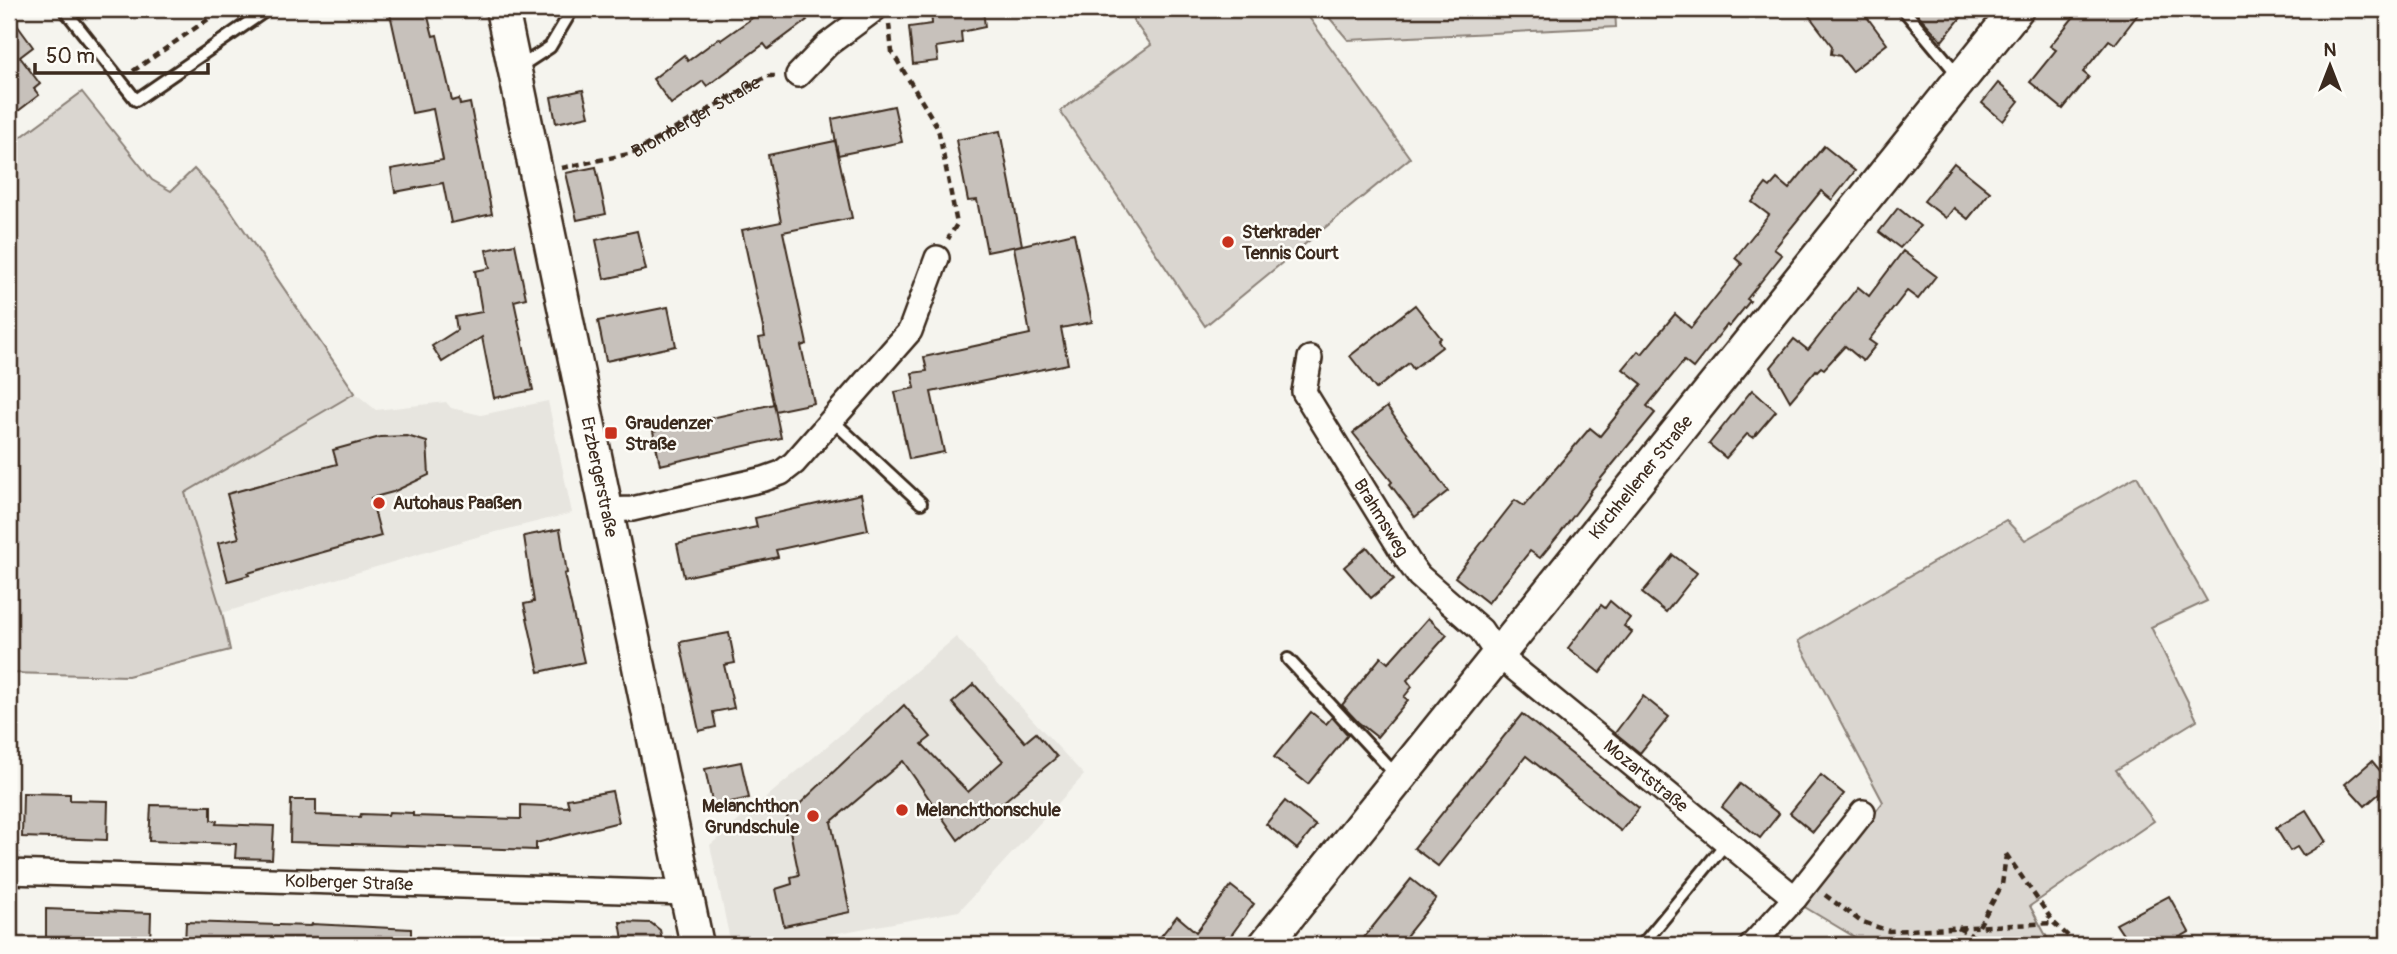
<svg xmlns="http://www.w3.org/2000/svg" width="2397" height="954" font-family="Pangolin,sans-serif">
<rect width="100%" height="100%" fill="#f5f4ee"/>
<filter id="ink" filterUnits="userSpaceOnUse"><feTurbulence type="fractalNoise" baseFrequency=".0143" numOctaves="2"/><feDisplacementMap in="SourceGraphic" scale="14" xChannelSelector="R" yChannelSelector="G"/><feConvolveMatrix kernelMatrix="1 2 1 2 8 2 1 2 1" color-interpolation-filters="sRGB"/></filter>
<g filter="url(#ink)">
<g fill="#e7e5df">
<path d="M 355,393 L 376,410 L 446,402 L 451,408 L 481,415 L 548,401 L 572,513 L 480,536 L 222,613 L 185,493 Z"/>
<path d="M 956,637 L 1084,775 L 959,911 L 773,945 L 731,945 L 710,845 Z"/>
</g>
<g fill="#dad6d0" stroke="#8a8077" stroke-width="2">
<path d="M 1148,9 L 1303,9 L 1410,158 L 1205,326 L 1060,111 L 1151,45 L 1133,20 Z"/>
<path d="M 1322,9 L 1615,9 L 1616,27 L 1348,40 Z"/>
<path d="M 82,92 L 152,180 L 171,191 L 194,169 L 225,202 L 355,393 L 185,493 L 222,613 L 230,650 L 128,676 L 9,673 L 9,146 Z"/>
<path d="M 2137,476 L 2207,601 L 2151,627 L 2197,720 L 2116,770 L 2154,821 L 2030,906 L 2051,945 L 1868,945 L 1803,906 L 1883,802 L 1798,641 L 2006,520 L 2025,540 Z"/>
</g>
<g fill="#c7c1bb" stroke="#3b2a1e" stroke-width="2">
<path d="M 389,9 L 426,9 L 433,36 L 437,35 L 452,101 L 459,99 L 460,105 L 470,103 L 492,214 L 451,223 L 443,183 L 395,192 L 391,169 L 443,160 L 433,109 L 412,113 Z"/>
<path d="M 765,9 L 798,9 L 807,20 L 768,49 L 764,44 L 707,86 L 703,81 L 671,104 L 653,79 L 684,55 L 688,61 L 719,38 L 721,40 Z"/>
<path d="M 931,9 L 983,9 L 985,27 L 961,32 L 962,43 L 936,47 L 938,61 L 913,64 L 909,27 L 932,24 Z"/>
<path d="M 1804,9 L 1861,9 L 1887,44 L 1852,71 L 1840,56 L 1831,54 L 1832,46 Z"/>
<path d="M 1913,9 L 1968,9 L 1942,41 Z"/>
<path d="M 2080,9 L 2142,9 L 2115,44 L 2109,40 L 2083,72 L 2089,77 L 2063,109 L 2030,82 L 2056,50 L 2050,46 Z"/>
<path d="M 9,14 L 33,47 L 20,57 L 40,84 L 34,89 L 39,95 L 9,118 Z"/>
<path d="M 1998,83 L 2019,101 L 2003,121 L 1982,103 Z"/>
<path d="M 583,90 L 589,116 L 556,123 L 551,97 Z"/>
<path d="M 894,106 L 902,142 L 838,155 L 832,119 Z"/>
<path d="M 1000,131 L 1022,245 L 987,252 L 977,200 L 968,201 L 956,140 Z"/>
<path d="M 835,141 L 852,218 L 783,232 L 807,344 L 801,346 L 814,403 L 775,411 L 759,338 L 765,337 L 742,230 L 781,222 L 768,155 Z"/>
<path d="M 1824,146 L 1855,171 L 1832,200 L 1821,191 L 1774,249 L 1782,255 L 1747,299 L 1750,301 L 1729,327 L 1727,325 L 1693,368 L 1684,361 L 1647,406 L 1655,413 L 1589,493 L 1590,494 L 1559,535 L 1540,558 L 1530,551 L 1488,603 L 1455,577 L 1515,500 L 1524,506 L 1590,428 L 1600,436 L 1642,384 L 1623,369 L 1638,351 L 1642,354 L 1675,314 L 1691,328 L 1742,264 L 1735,258 L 1769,215 L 1752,202 L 1766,184 L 1770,187 L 1777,179 L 1789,189 Z"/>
<path d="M 1954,163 L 1990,192 L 1968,219 L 1954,208 L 1946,218 L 1924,201 Z"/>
<path d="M 596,167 L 606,214 L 577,220 L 566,173 Z"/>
<path d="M 1898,208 L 1920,226 L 1900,248 L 1879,232 Z"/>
<path d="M 637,231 L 646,270 L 604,279 L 596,240 Z"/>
<path d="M 1074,233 L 1092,322 L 1061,328 L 1068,364 L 931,392 L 944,452 L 909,459 L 895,392 L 915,388 L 912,373 L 927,371 L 924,357 L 1030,334 L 1014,247 Z"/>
<path d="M 515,244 L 526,298 L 514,301 L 533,390 L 494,398 L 482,337 L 442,362 L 432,346 L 457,330 L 455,317 L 482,312 L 475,271 L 490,268 L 486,250 Z"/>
<path d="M 1903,251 L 1936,276 L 1918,299 L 1907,291 L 1869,340 L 1876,345 L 1863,361 L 1845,346 L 1824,369 L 1821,367 L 1817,371 L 1816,370 L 1790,401 L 1771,367 L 1794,339 L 1808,350 L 1858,287 L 1869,296 Z"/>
<path d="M 1415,305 L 1441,338 L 1438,341 L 1442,347 L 1413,369 L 1409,363 L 1376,389 L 1350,356 Z"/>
<path d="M 668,307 L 676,346 L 606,361 L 598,321 Z"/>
<path d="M 1752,390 L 1776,411 L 1753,438 L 1747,434 L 1726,458 L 1709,444 Z"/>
<path d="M 774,404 L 781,438 L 660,465 L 653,431 Z"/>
<path d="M 1387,407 L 1448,491 L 1415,517 L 1390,484 L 1392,482 L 1353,433 Z"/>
<path d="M 407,436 L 427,442 L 429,475 L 393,492 L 371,498 L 381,536 L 248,573 L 249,575 L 228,581 L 218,543 L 239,538 L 227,494 L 337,464 L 333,450 L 380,437 Z"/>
<path d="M 861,494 L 868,530 L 776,550 L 778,557 L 684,577 L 677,544 L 757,527 L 755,518 Z"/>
<path d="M 560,529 L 567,573 L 564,574 L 584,662 L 539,672 L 524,604 L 534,602 L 524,536 Z"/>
<path d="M 1367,547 L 1394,579 L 1371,598 L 1344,567 Z"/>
<path d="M 1673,555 L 1697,573 L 1666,612 L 1642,593 Z"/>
<path d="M 1610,601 L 1630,618 L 1624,626 L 1632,632 L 1600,673 L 1568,648 L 1601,605 L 1605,608 Z"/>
<path d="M 1428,618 L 1447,635 L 1407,680 L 1412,687 L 1404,697 L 1408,700 L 1377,737 L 1358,722 L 1342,705 L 1381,657 L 1388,663 Z"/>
<path d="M 729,633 L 735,663 L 724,665 L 734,708 L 713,712 L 716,727 L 699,731 L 680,642 Z"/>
<path d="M 974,684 L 1025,742 L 1036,733 L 1057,757 L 958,840 L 903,761 L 831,822 L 850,912 L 784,926 L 776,889 L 792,884 L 791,877 L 799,875 L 787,816 L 904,705 L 931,737 L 922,744 L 968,792 L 1003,761 L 952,703 Z"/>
<path d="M 1643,696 L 1669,717 L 1640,753 L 1615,733 Z"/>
<path d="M 1311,712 L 1326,724 L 1332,717 L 1348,735 L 1308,784 L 1274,757 Z"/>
<path d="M 1522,714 L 1639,808 L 1621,831 L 1526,756 L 1438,866 L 1414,848 Z"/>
<path d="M 2372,761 L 2388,780 L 2388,786 L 2365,806 L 2345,784 Z"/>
<path d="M 741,762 L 749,798 L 713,806 L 705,769 Z"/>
<path d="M 1821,775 L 1844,794 L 1813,832 L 1790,813 Z"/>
<path d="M 1740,784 L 1779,814 L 1760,838 L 1722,807 Z"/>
<path d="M 612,791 L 619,822 L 536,843 L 536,850 L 290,842 L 291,800 L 316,800 L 316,815 L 360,817 L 361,814 L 388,815 L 389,812 L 413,813 L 413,816 L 521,819 L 521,805 L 569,807 L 567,799 Z"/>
<path d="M 23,793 L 70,794 L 70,800 L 108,801 L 107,840 L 22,837 Z"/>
<path d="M 1285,801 L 1316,826 L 1297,849 L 1266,824 Z"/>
<path d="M 151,805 L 211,806 L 211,820 L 217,821 L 216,824 L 274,826 L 272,859 L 235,858 L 236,844 L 149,841 Z"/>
<path d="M 2306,810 L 2326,842 L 2303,856 L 2297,847 L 2290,851 L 2276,828 Z"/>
<path d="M 1411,879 L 1436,899 L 1399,945 L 1358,945 Z"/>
<path d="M 1231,886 L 1254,904 L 1224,945 L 1154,945 L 1177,916 L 1196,932 Z"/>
<path d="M 2169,896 L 2189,932 L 2166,945 L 2130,945 L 2116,924 Z"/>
<path d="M 46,909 L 151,913 L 150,945 L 112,945 L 113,942 L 46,940 Z"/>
<path d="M 186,922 L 311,926 L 312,924 L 411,929 L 411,945 L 185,945 Z"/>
<path d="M 620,922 L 651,923 L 660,930 L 663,945 L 624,945 Z"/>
</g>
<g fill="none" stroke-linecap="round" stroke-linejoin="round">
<g stroke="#3b2a1e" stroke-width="16">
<g id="lane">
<path d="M 64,9 L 136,100 L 268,9"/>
<path d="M 1903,9 L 1959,76"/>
<path d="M 518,68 L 550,47 L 569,15 L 568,9"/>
<path d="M 832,420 L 921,503"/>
<path d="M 1288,659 L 1397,776"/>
<path d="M 1642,945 L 1727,842"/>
</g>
</g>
<g stroke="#3b2a1e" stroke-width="28">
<g id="street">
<path d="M 798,75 L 828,44 L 875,9"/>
<path id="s2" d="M 1310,358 L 1304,392 L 1408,561 L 1419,576 L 1481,630 L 1497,654 L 1795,898"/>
<path d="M 605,510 L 632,509 L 764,479 L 781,473 L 794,463 L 910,331 L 937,258"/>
<path id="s3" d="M 9,872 L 686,893"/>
<path d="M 1752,945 L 1795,898 L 1863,812"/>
</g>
</g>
<g stroke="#3b2a1e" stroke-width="37">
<g id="secondary">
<path id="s4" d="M 502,9 L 697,945"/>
<path id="s5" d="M 1265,945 L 2017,9"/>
</g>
</g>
<g stroke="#3b2a1e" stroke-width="4.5" stroke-dasharray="7 5" stroke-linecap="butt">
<path d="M 889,24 L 892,52 L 935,123 L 939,133 L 957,224 L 948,239"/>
<path d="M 133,71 L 223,9"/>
<path id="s1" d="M 562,168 L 633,153 L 767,76 L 776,76"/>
<path d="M 2006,854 L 2054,923 L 2078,945"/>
<path d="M 1825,895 L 1860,921 L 1889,931 L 2054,923"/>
<path d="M 1979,926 L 2002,885 L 2006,855"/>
<path d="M 1958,928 L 1975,937 L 1983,945"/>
</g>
<use href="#lane" stroke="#fdfcf7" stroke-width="10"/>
<use href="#street" stroke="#fdfcf7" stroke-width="23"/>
<use href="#secondary" stroke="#fdfcf7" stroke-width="32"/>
</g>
</g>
<g fill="#c8321e" stroke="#fdfcf7" stroke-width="2.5">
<circle cx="1228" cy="242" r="7"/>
<rect x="604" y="426" width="14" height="14" rx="3.5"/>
<circle cx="379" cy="503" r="7"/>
<circle cx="902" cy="810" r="7"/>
<circle cx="813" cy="816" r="7"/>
</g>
<g text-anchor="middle" stroke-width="5" stroke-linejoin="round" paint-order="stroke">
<g font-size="18" fill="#3b2a1e" stroke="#fdfcf7">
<text dy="6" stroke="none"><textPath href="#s1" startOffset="145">Bromberger Straße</textPath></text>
<text dy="6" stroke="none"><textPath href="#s4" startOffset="478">Erzbergerstraße</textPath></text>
<text dy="6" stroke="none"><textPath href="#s5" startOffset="600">Kirchhellener Straße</textPath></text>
<text dy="6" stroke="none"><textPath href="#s2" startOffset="182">Brahmsweg</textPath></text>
<text dy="6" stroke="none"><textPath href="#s2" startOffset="555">Mozartstraße</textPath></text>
<text dy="6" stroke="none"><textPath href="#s3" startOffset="340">Kolberger Straße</textPath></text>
</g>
<g font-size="18" font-weight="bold" fill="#3b2a1e" stroke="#fdfcf7" text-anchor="start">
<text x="1242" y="238">Sterkrader<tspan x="1242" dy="21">Tennis Court</tspan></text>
<text x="625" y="429">Graudenzer<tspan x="625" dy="21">Straße</tspan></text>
<text x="393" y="509">Autohaus Paaßen</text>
<text x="799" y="812" text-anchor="end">Melanchthon<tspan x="799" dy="21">Grundschule</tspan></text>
<text x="916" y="816">Melanchthonschule</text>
</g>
</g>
<rect width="2397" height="954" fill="none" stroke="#fdfcf7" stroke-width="35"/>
<rect x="18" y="18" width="2362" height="919" fill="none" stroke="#3b2a1e" stroke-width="2.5" filter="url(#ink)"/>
<g transform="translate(2330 66)" stroke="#fdfcf7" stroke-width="5" paint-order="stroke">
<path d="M0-5L12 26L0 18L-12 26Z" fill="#3b2a1e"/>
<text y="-10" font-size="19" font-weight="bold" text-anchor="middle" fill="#3b2a1e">N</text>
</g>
<path d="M35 63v10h173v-10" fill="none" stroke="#3b2a1e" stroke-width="3.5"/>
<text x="46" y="63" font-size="21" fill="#3b2a1e" stroke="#fdfcf7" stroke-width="5" paint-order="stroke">50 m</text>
</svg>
